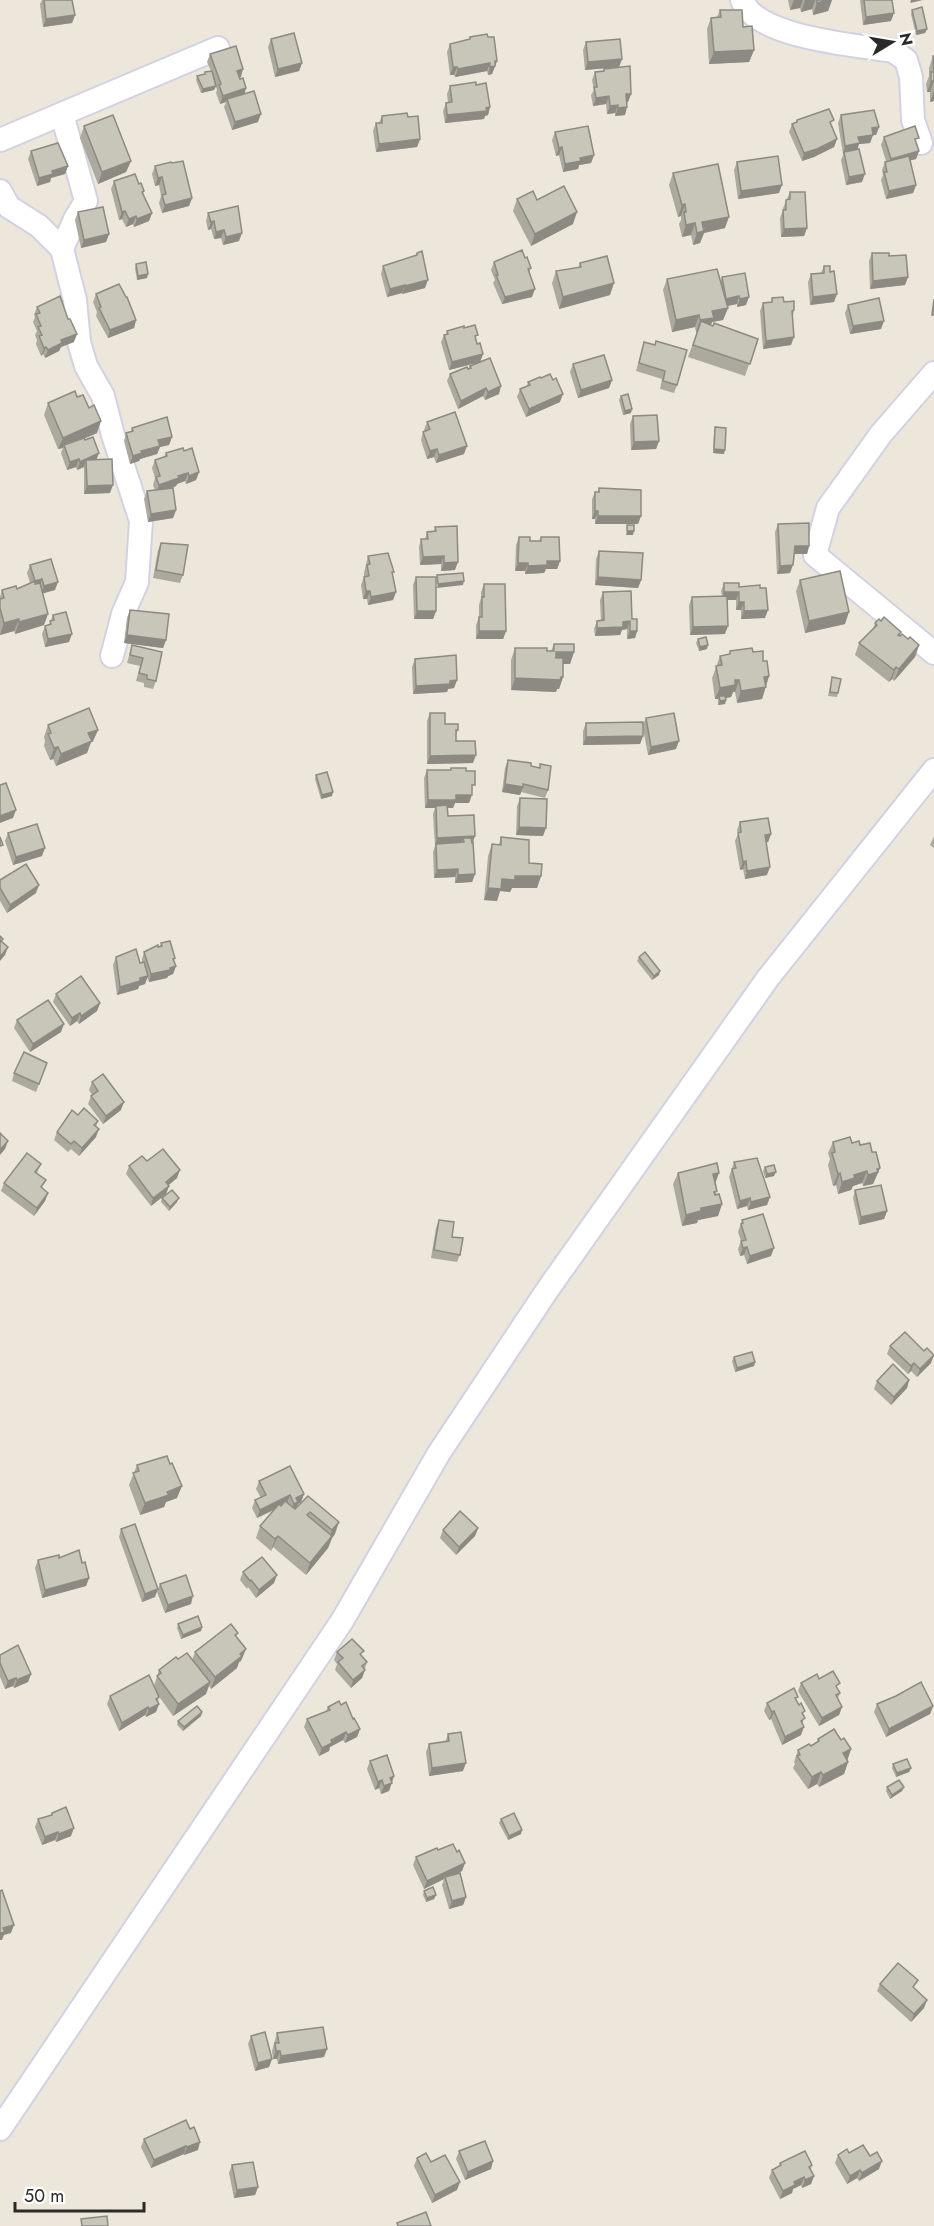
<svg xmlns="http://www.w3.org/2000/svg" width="934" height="2226" font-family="Jost,sans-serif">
<rect width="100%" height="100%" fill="#ede7db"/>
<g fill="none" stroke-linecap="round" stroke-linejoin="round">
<g stroke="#d0d2e4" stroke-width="26">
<g id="minor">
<path d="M 742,0 C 756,38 856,45 893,51 L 906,60 L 911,77 L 913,120 L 921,143"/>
<path d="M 62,114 L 86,201 L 75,219 L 62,249 L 75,300 L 79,342 L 86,366 L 103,396 L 113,435 L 141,521 L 137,582 L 123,614 L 112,656"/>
<path d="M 0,140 L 218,48"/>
<path d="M 0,191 L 9,207 L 39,226 L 62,249"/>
<path d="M 934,373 L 881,434 L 828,508 L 815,555 L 934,653"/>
<path d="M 0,2129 L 342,1621 L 439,1453 L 548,1289 L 768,978 L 934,770"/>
</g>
</g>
<use href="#minor" stroke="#fff" stroke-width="22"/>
</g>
<g fill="#aca99f">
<path d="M 42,0 L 72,0 L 75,15 L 72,23 L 43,27 L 40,4 Z"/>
<path d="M 788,0 L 832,0 L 828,11 L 813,15 L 812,9 L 801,12 L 800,8 L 790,10 Z"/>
<path d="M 860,0 L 892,0 L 891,21 L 863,25 Z"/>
<path d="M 720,10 L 743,27 L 754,50 L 749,62 L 709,64 L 707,29 L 711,18 L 717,17 Z"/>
<path d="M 912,10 L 927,29 L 925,33 L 916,35 L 911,14 Z"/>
<path d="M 470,37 L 488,37 L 497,61 L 492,74 L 488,75 L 487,71 L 455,77 L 454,75 L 450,75 L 447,52 L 450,44 L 469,39 Z"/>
<path d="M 271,39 L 302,63 L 299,71 L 275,77 L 268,47 Z"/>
<path d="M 586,42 L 622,59 L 619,67 L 585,70 L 583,50 Z"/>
<path d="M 210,54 L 241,77 L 239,77 L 246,88 L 244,94 L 258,122 L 232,130 L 224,107 L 226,102 L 220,104 L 216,93 L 217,90 L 215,83 L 216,86 L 214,90 L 201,93 L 196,80 L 197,76 L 204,75 L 205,72 L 211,71 L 207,62 Z"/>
<path d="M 933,56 L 934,56 L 934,101 L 930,102 L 930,92 L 927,92 L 926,84 L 929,76 L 929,68 Z"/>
<path d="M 604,69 L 631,94 L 628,102 L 627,102 L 625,115 L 615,116 L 615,113 L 607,114 L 606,104 L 593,106 L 591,95 L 594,90 L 592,80 L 595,72 L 603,71 Z"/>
<path d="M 476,85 L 490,107 L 488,115 L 485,116 L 484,119 L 445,123 L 443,111 L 446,103 L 448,103 L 447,94 L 450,86 Z"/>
<path d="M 841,115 L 879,127 L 876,135 L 873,135 L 870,143 L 859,144 L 857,149 L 862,182 L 846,185 L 841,160 L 844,153 L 843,154 L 838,123 Z"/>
<path d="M 382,116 L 408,117 L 420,139 L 417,147 L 376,152 L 373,131 L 376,123 L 379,123 Z"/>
<path d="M 797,120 L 832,126 L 837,139 L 834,147 L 814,157 L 802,161 L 789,132 L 792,124 L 796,123 Z"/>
<path d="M 84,126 L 131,161 L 126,172 L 98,184 L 80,138 Z"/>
<path d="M 555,132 L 594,155 L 591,163 L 579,165 L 578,169 L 563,172 L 559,155 L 556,156 L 552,140 Z"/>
<path d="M 884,137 L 916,144 L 919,151 L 916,159 L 910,160 L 916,185 L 913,193 L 886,199 L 881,180 L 883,175 L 882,170 L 885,162 L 886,161 L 881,145 Z"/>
<path d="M 31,151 L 68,166 L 65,174 L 51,178 L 50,182 L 37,186 L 28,159 Z"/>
<path d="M 737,162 L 779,193 L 738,199 L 734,170 Z"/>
<path d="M 155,166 L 192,198 L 189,206 L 162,213 L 159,203 L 161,196 L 159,185 L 155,186 L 152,174 Z"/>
<path d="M 673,173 L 725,228 L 704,233 L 700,243 L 693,245 L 691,235 L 682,237 L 679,224 L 681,220 L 681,216 L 678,217 L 669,185 Z"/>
<path d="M 114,181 L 139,184 L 144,191 L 143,194 L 152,213 L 149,221 L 134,227 L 133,224 L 126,227 L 122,219 L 119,220 L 111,189 Z"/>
<path d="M 790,192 L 807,228 L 804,236 L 781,237 L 780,218 L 783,210 L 783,208 Z"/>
<path d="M 517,199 L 537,200 L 573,224 L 531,246 L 513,211 Z"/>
<path d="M 78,212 L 109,234 L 106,242 L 81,248 L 75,220 Z"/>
<path d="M 208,213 L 239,241 L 223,245 L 221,238 L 214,239 L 211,229 L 208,230 L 206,221 Z"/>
<path d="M 417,253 L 425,288 L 402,294 L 402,293 L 387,297 L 381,274 L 383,266 L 416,255 Z"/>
<path d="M 872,253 L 889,256 L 908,277 L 905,285 L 870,289 L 869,261 Z"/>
<path d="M 525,258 L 531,268 L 529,273 L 532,297 L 502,304 L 493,283 L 495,280 L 491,270 L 494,262 Z"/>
<path d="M 580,263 L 610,295 L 559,309 L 552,283 L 556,271 L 578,268 Z"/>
<path d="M 136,264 L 147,278 L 137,280 L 135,268 Z"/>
<path d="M 824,266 L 834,302 L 810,305 L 808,282 L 811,274 L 821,273 Z"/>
<path d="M 722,277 L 746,305 L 737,307 L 737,304 L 727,306 L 728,308 L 723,320 L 712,322 L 711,325 L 758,339 L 745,376 L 688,357 L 697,332 L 696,332 L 695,327 L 672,332 L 663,290 L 667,279 L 721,281 Z"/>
<path d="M 96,294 L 136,320 L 134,328 L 108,338 L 96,316 L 97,312 L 93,302 Z"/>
<path d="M 772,298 L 784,302 L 794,310 L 793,316 L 791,345 L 763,349 L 760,311 L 763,303 L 771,302 Z"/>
<path d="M 848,305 L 881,329 L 850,334 L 845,313 Z"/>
<path d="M 37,307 L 74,342 L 61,347 L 59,351 L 45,358 L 43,354 L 41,356 L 36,344 L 37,340 L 35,335 L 37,331 L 33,322 L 35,317 L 34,315 Z"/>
<path d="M 464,328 L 476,340 L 477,344 L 483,354 L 480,362 L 499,394 L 485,400 L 483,396 L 458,409 L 447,381 L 450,374 L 468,369 L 470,366 L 480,362 L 449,370 L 441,342 L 444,335 L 446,334 L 447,331 Z"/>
<path d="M 644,342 L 677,385 L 674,393 L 660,389 L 662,379 L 636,371 Z"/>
<path d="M 573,364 L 612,380 L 609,388 L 578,398 L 570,372 Z"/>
<path d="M 528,382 L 560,402 L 526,417 L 517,397 L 520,389 L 527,386 Z"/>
<path d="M 621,396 L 631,413 L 623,415 L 619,400 Z"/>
<path d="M 77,397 L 97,433 L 84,439 L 97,459 L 110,493 L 84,494 L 84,467 L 77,470 L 76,467 L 67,470 L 61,453 L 63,448 L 58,449 L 44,415 L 48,403 Z"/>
<path d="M 633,416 L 659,441 L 656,449 L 631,450 L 630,424 Z"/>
<path d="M 427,422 L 464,454 L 436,463 L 434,457 L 427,459 L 421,440 L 423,432 L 425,431 L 424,430 Z"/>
<path d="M 715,427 L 724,454 L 713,453 L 714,431 Z"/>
<path d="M 132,428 L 172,437 L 169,445 L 160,447 L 157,454 L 140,459 L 139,461 L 130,464 L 124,441 L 126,433 L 131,432 Z"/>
<path d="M 184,451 L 199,472 L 196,480 L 186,484 L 185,481 L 177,484 L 176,486 L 173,488 L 176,510 L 173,518 L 148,522 L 144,499 L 147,491 L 155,490 L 153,485 L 155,478 L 152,468 L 155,460 L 164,457 L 166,453 Z"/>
<path d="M 599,488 L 641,516 L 638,524 L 595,524 L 595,519 L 592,519 L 592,499 L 595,492 L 598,492 Z"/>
<path d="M 778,524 L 809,546 L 807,554 L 794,554 L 790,573 L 777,574 L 775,532 Z"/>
<path d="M 435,527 L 455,570 L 441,571 L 441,564 L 420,565 L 419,547 L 421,539 L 425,539 L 427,532 L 434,532 Z"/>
<path d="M 519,537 L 530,541 L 539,541 L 541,537 L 560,561 L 557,569 L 546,569 L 544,573 L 525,574 L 525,571 L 515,571 L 516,545 Z"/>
<path d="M 161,543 L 183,575 L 180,583 L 153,578 L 158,550 Z"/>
<path d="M 599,551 L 641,580 L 638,588 L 595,585 L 596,559 Z"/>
<path d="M 368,556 L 393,576 L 396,592 L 393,600 L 368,605 L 367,599 L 363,599 L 361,585 L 364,577 L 364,573 Z"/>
<path d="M 30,565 L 55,590 L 43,593 L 44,625 L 15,634 L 14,631 L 0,635 L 0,597 L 2,590 L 17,589 L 30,583 L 27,573 Z"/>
<path d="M 416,577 L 436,611 L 433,619 L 414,619 L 413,585 Z"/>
<path d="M 800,580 L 845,624 L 805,633 L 796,591 Z"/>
<path d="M 724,583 L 739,587 L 765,618 L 741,619 L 741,610 L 736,610 L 736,600 L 728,600 L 725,634 L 690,635 L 689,605 L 692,597 L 722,596 L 721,591 Z"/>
<path d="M 484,584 L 506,631 L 503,639 L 476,639 L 476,625 L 479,617 L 479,605 L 481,598 L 481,592 Z"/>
<path d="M 603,592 L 632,619 L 637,631 L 635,638 L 627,639 L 627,629 L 622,630 L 620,635 L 595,636 L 594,629 L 597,621 L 601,621 L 600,600 Z"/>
<path d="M 130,610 L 166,640 L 163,648 L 124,643 L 127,618 Z"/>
<path d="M 53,615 L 69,642 L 45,647 L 42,634 L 45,626 L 49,625 Z"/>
<path d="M 875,623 L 901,632 L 899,636 L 919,645 L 915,657 L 894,681 L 892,679 L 889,682 L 855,655 L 859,643 L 873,629 Z"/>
<path d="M 698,639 L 707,649 L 699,651 L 696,643 Z"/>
<path d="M 554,644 L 574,652 L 570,664 L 563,664 L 563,677 L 559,689 L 557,689 L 556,692 L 511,690 L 511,660 L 515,648 L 551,651 Z"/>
<path d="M 132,645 L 162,652 L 156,681 L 153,689 L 144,687 L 144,683 L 136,681 L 140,666 L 127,663 Z"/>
<path d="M 730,651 L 753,652 L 763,661 L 769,676 L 762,699 L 737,703 L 735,692 L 733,692 L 731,697 L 726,698 L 726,700 L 725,704 L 718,705 L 718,699 L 715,699 L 712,678 L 720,656 L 729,655 Z"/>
<path d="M 415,659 L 457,680 L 454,688 L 448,689 L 447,692 L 413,694 L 412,667 Z"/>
<path d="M 832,677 L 838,693 L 837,697 L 828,696 Z"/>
<path d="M 430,713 L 445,724 L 458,730 L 456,735 L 456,741 L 473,763 L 427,764 L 427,721 Z"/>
<path d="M 646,718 L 676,749 L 648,755 L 643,728 L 643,736 L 640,744 L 583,745 L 583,731 L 586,723 L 643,725 Z"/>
<path d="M 48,725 L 98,730 L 93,741 L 91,742 L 87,753 L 56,766 L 53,759 L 50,760 L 44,746 L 45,741 L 44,737 Z"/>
<path d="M 508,760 L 531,766 L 548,790 L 545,798 L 521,792 L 520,795 L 502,792 L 505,768 Z"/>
<path d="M 451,768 L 466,771 L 472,793 L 469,803 L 455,803 L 453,808 L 447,808 L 448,816 L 473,842 L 475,874 L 472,882 L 455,883 L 455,877 L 434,878 L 433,852 L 435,846 L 433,814 L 435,808 L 425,808 L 424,778 L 427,770 L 450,770 Z"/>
<path d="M 316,775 L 332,796 L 321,799 L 315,779 Z"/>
<path d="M 520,798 L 543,836 L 516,835 L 517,806 Z"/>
<path d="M 740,822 L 771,834 L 768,842 L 766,843 L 767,875 L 745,879 L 743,869 L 740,870 L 735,841 L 738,834 L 737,830 Z"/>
<path d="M 8,833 L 42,856 L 13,865 L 5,841 Z"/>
<path d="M 934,836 L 934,848 L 930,845 Z"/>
<path d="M 501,837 L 529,863 L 541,876 L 537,888 L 512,888 L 510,892 L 500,891 L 497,901 L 484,900 L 488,856 L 492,844 L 499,844 Z"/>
<path d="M 0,880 L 36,893 L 7,913 L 0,901 Z"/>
<path d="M 161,943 L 175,958 L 174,962 L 176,966 L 173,974 L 168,976 L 167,978 L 149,982 L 147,977 L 145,984 L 139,986 L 138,989 L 117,995 L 113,965 L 116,957 L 140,963 L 142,962 L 142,959 L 144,952 L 160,947 Z"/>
<path d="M 639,957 L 659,975 L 652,980 L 637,961 Z"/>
<path d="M 56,994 L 100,1003 L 97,1011 L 79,1024 L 77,1021 L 70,1026 L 53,1002 Z"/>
<path d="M 17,1020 L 61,1032 L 30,1052 L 14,1028 Z"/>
<path d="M 47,1063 L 36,1092 L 12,1081 L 14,1073 Z"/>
<path d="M 92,1082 L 121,1110 L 103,1124 L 88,1104 L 91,1096 L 92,1095 L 89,1090 Z"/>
<path d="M 78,1115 L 98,1121 L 96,1127 L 96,1137 L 79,1156 L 71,1149 L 68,1152 L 54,1140 L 57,1132 Z"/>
<path d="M 833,1142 L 852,1143 L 872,1152 L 880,1168 L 873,1184 L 863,1186 L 862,1183 L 853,1186 L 851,1190 L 838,1194 L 836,1185 L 833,1186 L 828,1165 L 830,1159 L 828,1153 Z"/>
<path d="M 147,1161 L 177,1178 L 168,1185 L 169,1186 L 166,1194 L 151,1206 L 126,1174 L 129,1166 Z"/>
<path d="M 734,1162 L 770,1197 L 767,1205 L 748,1210 L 747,1206 L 737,1209 L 729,1177 Z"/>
<path d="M 41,1164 L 37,1173 L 43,1189 L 48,1193 L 45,1201 L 34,1216 L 1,1191 L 4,1183 Z"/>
<path d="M 765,1167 L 774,1176 L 765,1178 L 763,1171 Z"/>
<path d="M 678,1173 L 715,1183 L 717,1191 L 716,1195 L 722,1204 L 718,1216 L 698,1220 L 697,1223 L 682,1226 L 673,1184 Z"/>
<path d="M 855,1190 L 887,1211 L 884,1219 L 859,1225 L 853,1198 Z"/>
<path d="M 162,1198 L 177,1202 L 169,1211 L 161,1202 Z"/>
<path d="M 439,1220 L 452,1237 L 460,1255 L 457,1262 L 431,1258 L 436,1228 Z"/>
<path d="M 742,1220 L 771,1256 L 747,1264 L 744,1255 L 740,1256 L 738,1249 L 741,1241 L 738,1232 Z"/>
<path d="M 890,1346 L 931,1363 L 917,1377 L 911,1371 L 908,1374 L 887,1354 Z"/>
<path d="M 734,1357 L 755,1362 L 754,1366 L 735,1372 L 732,1361 Z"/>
<path d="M 909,1380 L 907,1388 L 891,1405 L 874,1389 L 877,1381 Z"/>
<path d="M 170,1464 L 177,1498 L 166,1502 L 164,1507 L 140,1515 L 129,1485 L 137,1465 Z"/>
<path d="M 259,1481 L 304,1494 L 301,1502 L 298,1504 L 297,1507 L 308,1496 L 335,1534 L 332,1538 L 328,1548 L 306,1575 L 273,1547 L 271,1551 L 256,1538 L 260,1526 L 274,1510 L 257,1518 L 252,1508 L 255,1500 L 261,1498 L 256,1489 Z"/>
<path d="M 478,1528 L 475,1536 L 456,1555 L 440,1538 L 443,1530 Z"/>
<path d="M 121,1529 L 155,1597 L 142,1602 L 119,1537 Z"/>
<path d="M 59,1558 L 82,1563 L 89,1578 L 86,1586 L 42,1598 L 35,1568 L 38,1560 Z"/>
<path d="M 243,1572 L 274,1583 L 256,1598 L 248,1587 L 247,1589 L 240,1580 Z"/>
<path d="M 160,1584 L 191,1604 L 165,1613 L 157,1592 Z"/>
<path d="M 178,1624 L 202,1627 L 201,1631 L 181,1639 L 177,1628 Z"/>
<path d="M 238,1633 L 236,1637 L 241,1661 L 239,1662 L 237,1668 L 211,1689 L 209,1686 L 206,1694 L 173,1716 L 158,1695 L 159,1697 L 156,1712 L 146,1717 L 145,1715 L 119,1731 L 107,1704 L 110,1696 L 154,1686 L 159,1670 L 178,1659 L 192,1660 L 195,1652 Z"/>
<path d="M 337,1652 L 362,1657 L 367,1662 L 362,1678 L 351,1688 L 335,1670 L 337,1664 L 334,1660 Z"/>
<path d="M 0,1655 L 31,1674 L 28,1682 L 14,1688 L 13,1686 L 5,1689 L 0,1677 Z"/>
<path d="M 819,1679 L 840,1693 L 838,1698 L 842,1707 L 839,1715 L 819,1726 L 798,1691 L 801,1683 Z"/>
<path d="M 797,1701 L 804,1716 L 801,1735 L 782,1745 L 771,1719 L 769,1720 L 764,1711 L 767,1703 Z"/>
<path d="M 877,1704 L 933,1706 L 930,1714 L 886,1737 L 874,1712 Z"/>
<path d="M 341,1705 L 360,1729 L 357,1737 L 345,1743 L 343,1740 L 330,1747 L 329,1751 L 319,1756 L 304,1727 L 307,1719 L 326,1711 L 328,1707 Z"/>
<path d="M 202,1712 L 201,1716 L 183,1731 L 177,1725 L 178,1721 Z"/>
<path d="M 448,1734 L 463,1771 L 429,1776 L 426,1752 L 429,1744 L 445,1742 Z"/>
<path d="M 818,1739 L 841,1740 L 851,1749 L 847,1760 L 848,1762 L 844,1774 L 819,1787 L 817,1784 L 808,1789 L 793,1768 L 795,1764 L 794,1762 L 798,1750 L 811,1746 L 817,1742 Z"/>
<path d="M 370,1761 L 394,1776 L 389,1791 L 381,1794 L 379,1788 L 375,1790 L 367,1769 Z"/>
<path d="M 893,1764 L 911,1768 L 909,1772 L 896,1777 L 892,1768 Z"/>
<path d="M 887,1787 L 904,1787 L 902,1791 L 890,1799 L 886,1791 Z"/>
<path d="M 52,1813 L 71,1836 L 56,1842 L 55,1840 L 42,1845 L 35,1827 L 38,1819 L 51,1815 Z"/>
<path d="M 501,1819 L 521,1834 L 508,1840 L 499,1823 Z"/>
<path d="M 438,1850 L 457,1852 L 465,1863 L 462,1871 L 455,1874 L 466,1897 L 463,1905 L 449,1909 L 442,1885 L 444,1879 L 424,1889 L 413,1865 L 416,1857 Z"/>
<path d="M 424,1891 L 434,1899 L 426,1902 L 423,1895 Z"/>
<path d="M 880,1984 L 915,1989 L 924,2008 L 911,2022 L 877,1991 Z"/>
<path d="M 277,2033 L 324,2057 L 278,2064 L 277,2059 L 273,2059 L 272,2051 Z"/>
<path d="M 251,2036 L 272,2059 L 269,2067 L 255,2071 L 248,2044 Z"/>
<path d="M 186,2120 L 198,2150 L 184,2155 L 184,2154 L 151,2168 L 141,2147 L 144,2139 Z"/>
<path d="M 459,2151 L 491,2169 L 465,2180 L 456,2159 Z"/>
<path d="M 849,2153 L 870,2156 L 879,2169 L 859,2181 L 857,2178 L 847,2184 L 835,2163 L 838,2155 Z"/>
<path d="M 417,2158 L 457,2190 L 432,2203 L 414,2166 Z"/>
<path d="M 780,2163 L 812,2165 L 811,2169 L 814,2176 L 811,2184 L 802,2188 L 801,2185 L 793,2189 L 792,2193 L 780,2199 L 769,2178 L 772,2170 L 779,2167 Z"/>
<path d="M 232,2165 L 258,2187 L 255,2195 L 234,2198 L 229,2173 Z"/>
</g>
<g fill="#8c8a82">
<path d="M 794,0 L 803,0 L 800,8 L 790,10 Z"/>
<path d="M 805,0 L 815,0 L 812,9 L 801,12 Z"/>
<path d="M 828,0 L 832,0 L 828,11 L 813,15 L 817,3 Z"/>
<path d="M 911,0 L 923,0 L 910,3 Z"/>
<path d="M 894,13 L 891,21 L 863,25 L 866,17 Z"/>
<path d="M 75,15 L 72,23 L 43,27 L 46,19 Z"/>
<path d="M 927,29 L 925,33 L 916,35 L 917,31 Z"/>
<path d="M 754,50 L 749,62 L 709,64 L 714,52 Z"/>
<path d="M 622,59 L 619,67 L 585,70 L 588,62 Z"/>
<path d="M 495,61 L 497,61 L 492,74 L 488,75 L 490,67 Z"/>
<path d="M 302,63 L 299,71 L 275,77 L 278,69 Z"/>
<path d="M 490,63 L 487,71 L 455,77 L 458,69 Z"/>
<path d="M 453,67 L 457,67 L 454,75 L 450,75 Z"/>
<path d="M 243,69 L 241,77 L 235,79 L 237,71 Z"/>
<path d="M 931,81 L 934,81 L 930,92 L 927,92 Z"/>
<path d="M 216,86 L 214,90 L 201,93 L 203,89 Z"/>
<path d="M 246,88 L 244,96 L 227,99 L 226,102 L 220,104 L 223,96 Z"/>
<path d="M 934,91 L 934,101 L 930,102 Z"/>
<path d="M 626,94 L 631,94 L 628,102 L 623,102 Z"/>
<path d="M 609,96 L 606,104 L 593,106 L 596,98 Z"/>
<path d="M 618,105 L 615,113 L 607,114 L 610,106 Z"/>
<path d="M 490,107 L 488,115 L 485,116 L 484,119 L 445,123 L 447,115 Z"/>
<path d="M 627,107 L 625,115 L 615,116 L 618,108 Z"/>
<path d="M 261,114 L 258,122 L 232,130 L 235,122 Z"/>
<path d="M 879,127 L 876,135 L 873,135 L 870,143 L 859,144 L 857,151 L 843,154 L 845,146 L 872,128 Z"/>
<path d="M 420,139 L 417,147 L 376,152 L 379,144 Z"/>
<path d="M 837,139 L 834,147 L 814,157 L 802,161 L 804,153 Z"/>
<path d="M 562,147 L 559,155 L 556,156 L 559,148 Z"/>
<path d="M 919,151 L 916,159 L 888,166 L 891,159 Z"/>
<path d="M 594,155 L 591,163 L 579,165 L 578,169 L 563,172 L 565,164 L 580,158 Z"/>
<path d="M 131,161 L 126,172 L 98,184 L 102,172 Z"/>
<path d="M 68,166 L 65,174 L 51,178 L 50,182 L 37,186 L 39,178 L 52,171 Z"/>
<path d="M 865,174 L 862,182 L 846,185 L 849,177 Z"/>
<path d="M 162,177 L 159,185 L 155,186 L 158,178 Z"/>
<path d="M 782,185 L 779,193 L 738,199 L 741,191 Z"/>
<path d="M 916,185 L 913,193 L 886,199 L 889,191 Z"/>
<path d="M 192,198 L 189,206 L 162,213 L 165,205 Z"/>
<path d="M 685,204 L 681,216 L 678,217 L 682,205 Z"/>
<path d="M 125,211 L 122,219 L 119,220 L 122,212 Z"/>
<path d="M 577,212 L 573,224 L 531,246 L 535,234 Z"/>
<path d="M 152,213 L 149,221 L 134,227 L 137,219 Z"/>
<path d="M 136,216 L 133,224 L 126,227 L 129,219 Z"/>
<path d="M 729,217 L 725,228 L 704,233 L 700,243 L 693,245 L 697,233 L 702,222 Z"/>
<path d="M 214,221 L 211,229 L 208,230 L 211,222 Z"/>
<path d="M 695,223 L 691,235 L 682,237 L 686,225 Z"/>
<path d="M 807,228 L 804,236 L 781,237 L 784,229 Z"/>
<path d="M 224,230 L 221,238 L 214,239 L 216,232 Z"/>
<path d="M 242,233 L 239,241 L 223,245 L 226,237 Z"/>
<path d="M 109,234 L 106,242 L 81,248 L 84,240 Z"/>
<path d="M 148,274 L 147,278 L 137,280 L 138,276 Z"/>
<path d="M 908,277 L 905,285 L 870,289 L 873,281 Z"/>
<path d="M 428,280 L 425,288 L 402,294 L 405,286 Z"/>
<path d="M 614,283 L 610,295 L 559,309 L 563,297 Z"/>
<path d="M 405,285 L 402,293 L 387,297 L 390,289 Z"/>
<path d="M 535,289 L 532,297 L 502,304 L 505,297 Z"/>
<path d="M 837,294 L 834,302 L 810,305 L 813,297 Z"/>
<path d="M 739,296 L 737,304 L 723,307 L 726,299 Z"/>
<path d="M 749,297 L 746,305 L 737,307 L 740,299 Z"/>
<path d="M 728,308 L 723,320 L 712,322 L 709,329 L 696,332 L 700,320 L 712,311 Z"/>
<path d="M 699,315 L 695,327 L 672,332 L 676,320 Z"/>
<path d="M 136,320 L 134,328 L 108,338 L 110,330 Z"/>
<path d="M 884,321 L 881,329 L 850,334 L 853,326 Z"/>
<path d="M 77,334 L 74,342 L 61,347 L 59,351 L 45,358 L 48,350 L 61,340 Z"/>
<path d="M 794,337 L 791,345 L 763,349 L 766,341 Z"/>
<path d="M 46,347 L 43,354 L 41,356 L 44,348 Z"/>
<path d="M 483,354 L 480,362 L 449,370 L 452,362 Z"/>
<path d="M 612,380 L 609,388 L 578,398 L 581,390 Z"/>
<path d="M 501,386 L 499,394 L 485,400 L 488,392 Z"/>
<path d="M 486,388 L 483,396 L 458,409 L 461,401 Z"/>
<path d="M 563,394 L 560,402 L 526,417 L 529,409 Z"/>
<path d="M 632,409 L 631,413 L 623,415 L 625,411 Z"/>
<path d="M 101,421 L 97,433 L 64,447 L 64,445 L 63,448 L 58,449 L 63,438 Z"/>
<path d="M 172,437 L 169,445 L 160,447 L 157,454 L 140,459 L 139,461 L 130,464 L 133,456 L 158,440 Z"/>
<path d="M 659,441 L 656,449 L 631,450 L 634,442 Z"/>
<path d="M 467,446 L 464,454 L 436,463 L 439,455 Z"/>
<path d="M 437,449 L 434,457 L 427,459 L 430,451 Z"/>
<path d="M 714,449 L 725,450 L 724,454 L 713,453 Z"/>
<path d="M 99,453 L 96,461 L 86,460 L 84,467 L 77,470 L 80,462 Z"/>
<path d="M 79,459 L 76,467 L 67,470 L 70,462 Z"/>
<path d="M 199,472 L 196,480 L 186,484 L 189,476 Z"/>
<path d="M 188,473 L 185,481 L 177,484 L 176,486 L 156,493 L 159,485 Z"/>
<path d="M 113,485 L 110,493 L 84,494 L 87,486 Z"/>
<path d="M 176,510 L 173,518 L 148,522 L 151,514 Z"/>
<path d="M 595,511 L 598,511 L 595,519 L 592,519 Z"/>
<path d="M 598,516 L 641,516 L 638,524 L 595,524 Z"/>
<path d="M 627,531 L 634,531 L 633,535 L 626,535 Z"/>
<path d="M 795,546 L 809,546 L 807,554 L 792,554 Z"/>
<path d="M 444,556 L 441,564 L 420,565 L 423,557 Z"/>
<path d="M 547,561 L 560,561 L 557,569 L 546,569 L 544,573 L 525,574 L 528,566 Z"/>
<path d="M 458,562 L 455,570 L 441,571 L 444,563 Z"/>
<path d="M 518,563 L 528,563 L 525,571 L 515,571 Z"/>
<path d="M 793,565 L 790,573 L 777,574 L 780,566 Z"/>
<path d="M 598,577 L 641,580 L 638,588 L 595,585 Z"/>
<path d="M 42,579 L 39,587 L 32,589 L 35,581 Z"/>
<path d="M 464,581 L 463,585 L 437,588 L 438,584 Z"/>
<path d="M 58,582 L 55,590 L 41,594 L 44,586 Z"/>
<path d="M 366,591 L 370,591 L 367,599 L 363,599 Z"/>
<path d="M 396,592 L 393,600 L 368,605 L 371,597 Z"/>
<path d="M 724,592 L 739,592 L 736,600 L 722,600 Z"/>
<path d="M 739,602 L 744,602 L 741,610 L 736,610 Z"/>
<path d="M 768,610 L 765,618 L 741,619 L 744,611 Z"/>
<path d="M 417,611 L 436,611 L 433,619 L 414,619 Z"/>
<path d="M 849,612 L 845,624 L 805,633 L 809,621 Z"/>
<path d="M 48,614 L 44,625 L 15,634 L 19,622 Z"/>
<path d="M 19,619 L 14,631 L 0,635 L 4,623 Z"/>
<path d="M 630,621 L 627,629 L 622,630 L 620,635 L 595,636 L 597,628 L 623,622 Z"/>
<path d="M 728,626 L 725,634 L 690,635 L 693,627 Z"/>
<path d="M 479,631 L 506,631 L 503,639 L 476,639 Z"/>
<path d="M 630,631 L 637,631 L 635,638 L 627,639 Z"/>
<path d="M 72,634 L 69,642 L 45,647 L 48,639 Z"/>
<path d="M 127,635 L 166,640 L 163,648 L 124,643 Z"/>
<path d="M 708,645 L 707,649 L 699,651 L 700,647 Z"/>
<path d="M 919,645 L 915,657 L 894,681 L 899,669 Z"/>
<path d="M 556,652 L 574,652 L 570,664 L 552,664 Z"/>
<path d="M 896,667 L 892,679 L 889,682 L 894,670 Z"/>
<path d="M 769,676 L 762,699 L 737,703 L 741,691 L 764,677 Z"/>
<path d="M 563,677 L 559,689 L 557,689 L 556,692 L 511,690 L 515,678 Z"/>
<path d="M 457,680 L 454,688 L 448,689 L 447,692 L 413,694 L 416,686 Z"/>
<path d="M 735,680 L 739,680 L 735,692 L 733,692 L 731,697 L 720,699 L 719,696 L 718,699 L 715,699 L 720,688 Z"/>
<path d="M 726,700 L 725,704 L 718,705 L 720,701 Z"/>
<path d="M 98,730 L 93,741 L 91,742 L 87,753 L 56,766 L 61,754 L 88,733 Z"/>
<path d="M 643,736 L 640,744 L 583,745 L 586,737 Z"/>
<path d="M 679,741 L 676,749 L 648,755 L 651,747 Z"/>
<path d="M 58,747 L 53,759 L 50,760 L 54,748 Z"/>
<path d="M 476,755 L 473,763 L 427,764 L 430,756 Z"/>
<path d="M 505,784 L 523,787 L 520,795 L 502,792 Z"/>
<path d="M 333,792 L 332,796 L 321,799 L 322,795 Z"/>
<path d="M 456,795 L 472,795 L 469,803 L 455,803 L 453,808 L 436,808 L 436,806 L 435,808 L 425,808 L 428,800 Z"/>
<path d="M 16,810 L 13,818 L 0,823 L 0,816 Z"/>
<path d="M 519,827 L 546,828 L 543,836 L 516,835 Z"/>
<path d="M 771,834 L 768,842 L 762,843 L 765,835 Z"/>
<path d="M 475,836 L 472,844 L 463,838 L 461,844 L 436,844 L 435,846 L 437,838 Z"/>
<path d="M 45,848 L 42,856 L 13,865 L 16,857 Z"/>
<path d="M 746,861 L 743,869 L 740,870 L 743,862 Z"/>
<path d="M 770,867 L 767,875 L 745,879 L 747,871 Z"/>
<path d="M 458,869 L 455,877 L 434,878 L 437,870 Z"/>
<path d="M 475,874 L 472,882 L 455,883 L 458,875 Z"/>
<path d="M 515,876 L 541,876 L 537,888 L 512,888 L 510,892 L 500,891 L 497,901 L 484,900 L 488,888 L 502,879 Z"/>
<path d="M 39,885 L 36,893 L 7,913 L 10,905 Z"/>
<path d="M 8,947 L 5,955 L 0,961 L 0,957 Z"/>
<path d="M 176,966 L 173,974 L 168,976 L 167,978 L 149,982 L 151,974 Z"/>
<path d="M 660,971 L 659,975 L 652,980 L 654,976 Z"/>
<path d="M 148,976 L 145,984 L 139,986 L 138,989 L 117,995 L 120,987 L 140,978 Z"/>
<path d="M 100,1003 L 97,1011 L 79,1024 L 81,1016 Z"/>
<path d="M 80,1013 L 77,1021 L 70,1026 L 72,1018 Z"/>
<path d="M 64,1024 L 61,1032 L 30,1052 L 33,1044 Z"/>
<path d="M 124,1102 L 121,1110 L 103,1124 L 106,1116 Z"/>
<path d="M 99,1129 L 96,1137 L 79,1156 L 82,1148 Z"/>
<path d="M 8,1141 L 5,1149 L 0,1155 L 0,1150 Z"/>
<path d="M 880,1168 L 873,1184 L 863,1186 L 868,1175 L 877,1169 Z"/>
<path d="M 180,1170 L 177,1178 L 163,1190 L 166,1182 Z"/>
<path d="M 867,1171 L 862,1183 L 853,1186 L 851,1190 L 838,1194 L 842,1182 L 854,1175 Z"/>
<path d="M 776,1172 L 774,1176 L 765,1178 L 767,1174 Z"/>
<path d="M 719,1173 L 715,1184 L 713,1174 Z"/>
<path d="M 840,1173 L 836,1185 L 833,1186 L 838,1174 Z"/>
<path d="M 169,1186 L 166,1194 L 151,1206 L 153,1198 Z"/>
<path d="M 48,1193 L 45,1201 L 34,1216 L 37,1208 Z"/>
<path d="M 770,1197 L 767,1205 L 748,1210 L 751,1202 Z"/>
<path d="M 179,1198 L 177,1202 L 169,1211 L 170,1207 Z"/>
<path d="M 750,1198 L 747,1206 L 737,1209 L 740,1201 Z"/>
<path d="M 722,1204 L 718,1216 L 698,1220 L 697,1223 L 682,1226 L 686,1215 L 701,1208 Z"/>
<path d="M 887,1211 L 884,1219 L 859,1225 L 861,1217 Z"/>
<path d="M 747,1247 L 744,1255 L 740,1256 L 743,1248 Z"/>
<path d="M 774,1248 L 771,1256 L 747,1264 L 750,1256 Z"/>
<path d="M 934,1355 L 931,1363 L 917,1377 L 920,1369 Z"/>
<path d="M 755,1362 L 754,1366 L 735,1372 L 737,1368 Z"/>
<path d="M 914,1363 L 911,1371 L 908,1374 L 911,1366 Z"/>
<path d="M 909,1380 L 907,1388 L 891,1405 L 894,1397 Z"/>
<path d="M 182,1486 L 177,1498 L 166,1502 L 164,1507 L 140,1515 L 145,1503 Z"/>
<path d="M 304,1494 L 301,1502 L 298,1504 L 295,1510 L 291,1512 L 296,1498 Z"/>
<path d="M 290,1495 L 287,1503 L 257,1518 L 260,1510 Z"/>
<path d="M 339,1522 L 335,1534 L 332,1538 L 328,1548 L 306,1575 L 310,1563 L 329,1541 L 332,1530 Z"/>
<path d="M 478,1528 L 475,1536 L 456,1555 L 459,1547 Z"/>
<path d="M 278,1536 L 273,1547 L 271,1551 L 275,1539 Z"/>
<path d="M 277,1575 L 274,1583 L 256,1598 L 259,1590 Z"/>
<path d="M 89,1578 L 86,1586 L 42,1598 L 45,1590 Z"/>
<path d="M 158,1589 L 155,1597 L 142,1602 L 145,1594 Z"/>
<path d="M 193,1596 L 191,1604 L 165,1613 L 168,1605 Z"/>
<path d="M 202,1627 L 201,1631 L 181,1639 L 183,1635 Z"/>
<path d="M 246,1649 L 241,1661 L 239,1662 L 237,1668 L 211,1689 L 215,1677 Z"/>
<path d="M 365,1670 L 362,1678 L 351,1688 L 353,1680 Z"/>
<path d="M 31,1674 L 28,1682 L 14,1688 L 17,1680 Z"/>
<path d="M 16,1678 L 13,1686 L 5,1689 L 8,1681 Z"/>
<path d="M 210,1682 L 206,1694 L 173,1716 L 178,1704 Z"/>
<path d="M 159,1704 L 156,1712 L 146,1717 L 149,1709 Z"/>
<path d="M 933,1706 L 930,1714 L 886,1737 L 889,1729 Z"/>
<path d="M 148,1707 L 145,1715 L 119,1731 L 122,1723 Z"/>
<path d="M 842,1707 L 839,1715 L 819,1726 L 822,1718 Z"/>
<path d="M 774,1711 L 771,1719 L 769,1720 L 772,1712 Z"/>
<path d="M 202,1712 L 201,1716 L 183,1731 L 184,1727 Z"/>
<path d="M 804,1727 L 801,1735 L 782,1745 L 785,1737 Z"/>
<path d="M 360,1729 L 357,1737 L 345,1743 L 348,1735 Z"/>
<path d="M 346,1732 L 343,1740 L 330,1747 L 329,1751 L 319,1756 L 322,1748 L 331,1740 Z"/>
<path d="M 851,1749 L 847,1761 L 843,1753 Z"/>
<path d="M 848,1762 L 844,1774 L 819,1787 L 823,1775 Z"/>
<path d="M 466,1763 L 463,1771 L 429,1776 L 432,1768 Z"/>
<path d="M 911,1768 L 909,1772 L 896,1777 L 897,1773 Z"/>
<path d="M 821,1772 L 817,1784 L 808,1789 L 812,1777 Z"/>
<path d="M 394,1776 L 389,1791 L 381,1794 L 384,1786 L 390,1778 Z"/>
<path d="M 382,1780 L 379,1788 L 375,1790 L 378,1782 Z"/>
<path d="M 904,1787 L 902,1791 L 890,1799 L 892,1795 Z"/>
<path d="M 74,1828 L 71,1836 L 56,1842 L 59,1834 Z"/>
<path d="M 522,1830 L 521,1834 L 508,1840 L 509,1836 Z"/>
<path d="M 58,1832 L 55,1840 L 42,1845 L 45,1837 Z"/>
<path d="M 465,1863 L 462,1871 L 446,1879 L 445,1877 L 444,1879 L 424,1889 L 427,1881 Z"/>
<path d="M 436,1895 L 434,1899 L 426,1902 L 427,1898 Z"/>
<path d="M 466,1897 L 463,1905 L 449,1909 L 452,1901 Z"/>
<path d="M 14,1925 L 11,1933 L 4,1935 L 2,1940 L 0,1940 L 0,1933 L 3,1928 Z"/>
<path d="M 927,2000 L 924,2008 L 911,2022 L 914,2014 Z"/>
<path d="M 327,2049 L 324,2057 L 278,2064 L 281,2056 Z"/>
<path d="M 276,2051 L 280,2051 L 277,2059 L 273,2059 Z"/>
<path d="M 272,2059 L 269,2067 L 255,2071 L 258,2063 Z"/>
<path d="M 200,2142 L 198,2150 L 184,2155 L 187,2147 Z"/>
<path d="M 186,2146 L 184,2154 L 151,2168 L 154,2160 Z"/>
<path d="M 493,2161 L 491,2169 L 465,2180 L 468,2172 Z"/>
<path d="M 882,2161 L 879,2169 L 859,2181 L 862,2173 Z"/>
<path d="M 860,2170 L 857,2178 L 847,2184 L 850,2176 Z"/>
<path d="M 814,2176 L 811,2184 L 802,2188 L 805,2180 Z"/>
<path d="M 804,2177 L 801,2185 L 793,2189 L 792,2193 L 780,2199 L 783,2191 L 794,2182 Z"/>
<path d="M 460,2182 L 457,2190 L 432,2203 L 435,2195 Z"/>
<path d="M 258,2187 L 255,2195 L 234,2198 L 237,2190 Z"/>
</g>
<g fill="#c8c5b9" stroke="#8c8a82" stroke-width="1.5">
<path d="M 44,0 L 72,0 L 75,15 L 46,19 Z"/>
<path d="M 817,0 L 828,0 L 817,3 Z"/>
<path d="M 864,0 L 892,0 L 894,13 L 866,17 Z"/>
<path d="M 922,7 L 927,29 L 917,31 L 912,10 Z"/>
<path d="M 720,10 L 742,10 L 743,27 L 752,26 L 754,50 L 714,52 L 711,18 L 721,17 Z"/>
<path d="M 294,33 L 302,63 L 278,69 L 271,39 Z"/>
<path d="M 487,34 L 488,37 L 494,37 L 497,61 L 495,61 L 495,66 L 490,67 L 490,63 L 458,69 L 457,67 L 453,67 L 450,44 L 470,39 L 470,37 Z"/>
<path d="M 620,39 L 622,59 L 588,62 L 586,42 Z"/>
<path d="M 236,46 L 243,69 L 237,71 L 240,79 L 243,78 L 246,88 L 223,96 L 219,85 L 221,84 L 210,54 Z"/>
<path d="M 933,56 L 934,56 L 934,82 L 934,81 L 931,81 L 931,72 L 934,72 Z"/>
<path d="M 630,66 L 631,94 L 626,94 L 627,107 L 618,108 L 618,105 L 610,106 L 609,96 L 596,98 L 594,87 L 597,87 L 595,72 L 604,71 L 604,69 Z"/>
<path d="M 212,71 L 216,86 L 203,89 L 197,76 L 205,74 L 205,72 Z"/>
<path d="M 476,82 L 476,85 L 486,83 L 490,107 L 486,108 L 487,111 L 447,115 L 446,103 L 452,102 L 450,86 Z"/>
<path d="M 254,91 L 261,114 L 235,122 L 227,99 Z"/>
<path d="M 829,109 L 834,120 L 830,122 L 837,139 L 817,149 L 804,153 L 792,124 L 797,122 L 797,120 Z"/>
<path d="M 874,110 L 879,127 L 872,128 L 873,135 L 858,137 L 860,143 L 845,146 L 841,115 Z"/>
<path d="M 407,113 L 408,117 L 418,116 L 420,139 L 379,144 L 376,123 L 382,123 L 382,116 Z"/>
<path d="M 113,115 L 131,161 L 102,172 L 84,126 Z"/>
<path d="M 588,126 L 594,155 L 580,158 L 581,161 L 565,164 L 562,147 L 559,148 L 555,132 Z"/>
<path d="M 915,126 L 919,138 L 915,139 L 919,151 L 891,159 L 884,137 Z"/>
<path d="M 58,143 L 68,166 L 52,171 L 53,174 L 39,178 L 31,151 Z"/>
<path d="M 859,149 L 865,174 L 849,177 L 844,152 Z"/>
<path d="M 778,156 L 782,185 L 741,191 L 737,162 Z"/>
<path d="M 909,156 L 916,185 L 889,191 L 884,172 L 887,172 L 885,162 Z"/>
<path d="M 183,161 L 192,198 L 165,205 L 162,195 L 166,194 L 162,177 L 158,178 L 155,166 L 171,162 L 172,163 Z"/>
<path d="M 718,164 L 729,217 L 702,222 L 704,231 L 697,233 L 695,223 L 686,225 L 684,212 L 686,212 L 685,204 L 682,205 L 673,173 Z"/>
<path d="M 135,174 L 139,184 L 141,183 L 144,191 L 142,192 L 152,213 L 137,219 L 136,216 L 129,219 L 125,211 L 122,212 L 114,181 Z"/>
<path d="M 564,186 L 577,212 L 535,234 L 517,199 L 533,191 L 537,200 Z"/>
<path d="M 790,192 L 805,192 L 807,228 L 784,229 L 783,210 L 786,210 L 786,200 L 790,199 Z"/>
<path d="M 238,206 L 242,233 L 226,237 L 224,230 L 216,232 L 214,221 L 211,222 L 208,213 Z"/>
<path d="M 103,207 L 109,234 L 84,240 L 78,212 Z"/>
<path d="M 522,250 L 525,258 L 527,257 L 531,268 L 528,269 L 535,289 L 505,297 L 496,275 L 498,275 L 494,262 Z"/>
<path d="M 422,251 L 428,280 L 405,286 L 405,285 L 390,289 L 383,266 L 417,255 L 417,253 Z"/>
<path d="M 872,253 L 889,253 L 889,256 L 906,255 L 908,277 L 873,281 Z"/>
<path d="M 607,256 L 614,283 L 563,297 L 556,271 L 581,267 L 580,263 Z"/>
<path d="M 146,262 L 148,274 L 138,276 L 136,264 Z"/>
<path d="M 824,266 L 830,266 L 830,272 L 834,271 L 837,294 L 813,297 L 811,274 L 824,273 Z"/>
<path d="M 717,269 L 728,308 L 712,311 L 714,318 L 700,320 L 699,315 L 676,320 L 667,279 Z"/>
<path d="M 745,273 L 749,297 L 740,299 L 739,296 L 726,299 L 722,277 Z"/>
<path d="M 119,284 L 126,297 L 127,297 L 136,320 L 110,330 L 99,308 L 101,307 L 96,294 Z"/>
<path d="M 60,296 L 68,319 L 70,319 L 77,334 L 61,340 L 62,343 L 48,350 L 46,347 L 44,348 L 39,336 L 42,335 L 38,327 L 41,326 L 36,314 L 40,313 L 37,307 Z"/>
<path d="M 783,297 L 784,302 L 794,301 L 794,310 L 792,311 L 794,337 L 766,341 L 763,303 L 772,302 L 772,298 Z"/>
<path d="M 879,298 L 884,321 L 853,326 L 848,305 Z"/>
<path d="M 934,299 L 934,315 L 932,315 Z"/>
<path d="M 701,321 L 713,326 L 714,323 L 758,339 L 750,364 L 693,345 Z"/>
<path d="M 475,325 L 478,335 L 475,336 L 477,344 L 480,343 L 483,354 L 452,362 L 444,335 L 448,334 L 447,331 L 464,326 L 464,328 Z"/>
<path d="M 656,341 L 687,350 L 677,385 L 663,381 L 665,371 L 639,363 L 644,342 L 655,345 Z"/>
<path d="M 604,355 L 612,380 L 581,390 L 573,364 Z"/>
<path d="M 490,358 L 501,386 L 488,392 L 486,388 L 461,401 L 450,374 L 467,367 L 468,369 L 471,368 L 470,366 Z"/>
<path d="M 550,374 L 553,380 L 556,378 L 563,394 L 529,409 L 520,389 L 530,385 L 528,382 L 540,377 L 541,378 Z"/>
<path d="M 75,391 L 77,397 L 83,395 L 89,408 L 94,405 L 101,421 L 63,438 L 48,403 Z"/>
<path d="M 628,394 L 632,409 L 625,411 L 621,396 Z"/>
<path d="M 455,412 L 467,446 L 439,455 L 437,449 L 430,451 L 423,432 L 430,429 L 427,422 Z"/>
<path d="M 657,415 L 659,441 L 634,442 L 633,416 Z"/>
<path d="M 167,417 L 172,437 L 158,440 L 160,446 L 141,451 L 142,453 L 133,456 L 126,433 L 133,431 L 132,428 Z"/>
<path d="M 715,427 L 726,428 L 725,450 L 714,449 Z"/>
<path d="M 93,437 L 99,453 L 80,462 L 79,459 L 70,462 L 64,445 L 84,438 L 85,440 Z"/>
<path d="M 183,448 L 184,451 L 192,448 L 199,472 L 189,476 L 188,473 L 178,476 L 179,478 L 159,485 L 156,477 L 160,476 L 155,460 L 167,456 L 166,453 Z"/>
<path d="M 112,459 L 113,485 L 87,486 L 86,460 Z"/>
<path d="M 173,488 L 176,510 L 151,514 L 147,491 Z"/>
<path d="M 599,488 L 641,490 L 641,516 L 598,516 L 598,511 L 595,511 L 595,492 L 599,492 Z"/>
<path d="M 809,523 L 809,546 L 795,546 L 793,565 L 780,566 L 778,524 Z"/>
<rect x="627" y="525" width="7" height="6"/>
<path d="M 457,526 L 458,562 L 444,563 L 444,556 L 423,557 L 421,539 L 428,539 L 427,532 L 436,531 L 435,527 Z"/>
<path d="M 519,537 L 530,537 L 530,541 L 541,541 L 541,537 L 559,537 L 560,561 L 547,561 L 547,565 L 528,566 L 528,563 L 518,563 Z"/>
<path d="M 161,543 L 188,545 L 183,575 L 156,570 Z"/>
<path d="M 599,551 L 643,553 L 641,580 L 598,577 Z"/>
<path d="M 388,553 L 394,572 L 392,572 L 396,592 L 371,597 L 370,591 L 366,591 L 364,577 L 369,576 L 367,565 L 370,564 L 368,556 Z"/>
<path d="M 51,559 L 58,582 L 44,586 L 42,579 L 35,581 L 30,565 Z"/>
<path d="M 840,571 L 849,612 L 809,621 L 800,580 Z"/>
<path d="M 463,573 L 464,581 L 438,584 L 437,575 Z"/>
<path d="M 416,577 L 436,577 L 436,611 L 417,611 Z"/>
<path d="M 35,581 L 35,584 L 40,583 L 48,614 L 19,622 L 19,619 L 4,623 L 0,608 L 0,599 L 4,598 L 2,590 L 16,586 L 17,589 Z"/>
<path d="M 724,583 L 739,583 L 739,587 L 760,585 L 760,588 L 766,588 L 768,610 L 744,611 L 744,602 L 739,602 L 739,592 L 724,592 Z"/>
<path d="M 484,584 L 505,584 L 506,631 L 479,631 L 479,617 L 482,617 L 482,597 L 484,597 Z"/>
<path d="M 631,591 L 632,619 L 637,619 L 637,631 L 630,631 L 630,621 L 623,622 L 623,627 L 597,628 L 597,621 L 604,620 L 603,592 Z"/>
<path d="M 727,596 L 728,626 L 693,627 L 692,597 Z"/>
<path d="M 130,610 L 169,614 L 166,640 L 127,635 Z"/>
<path d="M 66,612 L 72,634 L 48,639 L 45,626 L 51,624 L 50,621 L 54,620 L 53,615 Z"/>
<path d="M 884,617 L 901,632 L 898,635 L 900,636 L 902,634 L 908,639 L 910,637 L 919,645 L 899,669 L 896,667 L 894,670 L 859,643 L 877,625 L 875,623 L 879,619 L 881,621 Z"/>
<path d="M 706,637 L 708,645 L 700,647 L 698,639 Z"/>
<path d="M 554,644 L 574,644 L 574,652 L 556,652 L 556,658 L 563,658 L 563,677 L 561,677 L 560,680 L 515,678 L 515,648 L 547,648 L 547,651 L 554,651 Z"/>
<path d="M 132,645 L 162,652 L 156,681 L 147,679 L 147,675 L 139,673 L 143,658 L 130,655 Z"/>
<path d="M 752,648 L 753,652 L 763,651 L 763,661 L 767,661 L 769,676 L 764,677 L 766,687 L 741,691 L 739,680 L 735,680 L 735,685 L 720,688 L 716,666 L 722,665 L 720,656 L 730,654 L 730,651 Z"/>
<path d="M 456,655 L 457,680 L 450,681 L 450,684 L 416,686 L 415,659 Z"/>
<path d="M 832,677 L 841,679 L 838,693 L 830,692 Z"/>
<path d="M 719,696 L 725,696 L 726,700 L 720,701 Z"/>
<path d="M 89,708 L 98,730 L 88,733 L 92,741 L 61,754 L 58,747 L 54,748 L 48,734 L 51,733 L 48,725 Z"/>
<path d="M 430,713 L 445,713 L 445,724 L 458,724 L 458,730 L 456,730 L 456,741 L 475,741 L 476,755 L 430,756 Z"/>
<path d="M 674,713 L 679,741 L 651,747 L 646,718 Z"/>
<path d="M 643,722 L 643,736 L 586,737 L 586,723 Z"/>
<path d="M 508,760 L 531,763 L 531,766 L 540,768 L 540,764 L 551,766 L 548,790 L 523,784 L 523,787 L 505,784 Z"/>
<path d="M 451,768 L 466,768 L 466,771 L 475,771 L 475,785 L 472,785 L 472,795 L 456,795 L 456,800 L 428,800 L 427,770 L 451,770 Z"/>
<path d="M 327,772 L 333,792 L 322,795 L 316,775 Z"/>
<path d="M 6,783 L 16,810 L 0,816 L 0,785 Z"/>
<path d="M 520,798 L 547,799 L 546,828 L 519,827 Z"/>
<path d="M 447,805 L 448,816 L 474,815 L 475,836 L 437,838 L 436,806 Z"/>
<path d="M 768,818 L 771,834 L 765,835 L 770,867 L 747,871 L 746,861 L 743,862 L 738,833 L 741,832 L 740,822 Z"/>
<path d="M 37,824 L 45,848 L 16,857 L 8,833 Z"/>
<path d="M 0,837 L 3,845 L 0,846 Z"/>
<path d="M 501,837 L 529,840 L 529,863 L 542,864 L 541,876 L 515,876 L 515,880 L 502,879 L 501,889 L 488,888 L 492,844 L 501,845 Z"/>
<path d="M 463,838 L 471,838 L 472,843 L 473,842 L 475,874 L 458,875 L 458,869 L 437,870 L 436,844 L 464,842 Z"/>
<path d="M 26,864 L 39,885 L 10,905 L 0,888 L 0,880 Z"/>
<path d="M 0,936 L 3,939 L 1,941 L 8,947 L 0,957 Z"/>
<path d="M 170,941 L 175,958 L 173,959 L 176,966 L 170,968 L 170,970 L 151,974 L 144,952 L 158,945 L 158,947 L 162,946 L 161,943 Z"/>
<path d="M 136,949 L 140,963 L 144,962 L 148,976 L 140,978 L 140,981 L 120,987 L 116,957 Z"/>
<path d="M 645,952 L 660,971 L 654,976 L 639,957 Z"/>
<path d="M 81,976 L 100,1003 L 81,1016 L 80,1013 L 72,1018 L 56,994 Z"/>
<path d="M 48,1000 L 64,1024 L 33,1044 L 17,1020 Z"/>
<path d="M 24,1052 L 47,1063 L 39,1084 L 14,1073 Z"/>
<path d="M 103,1074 L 124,1102 L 106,1116 L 91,1096 L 98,1091 L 92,1082 Z"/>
<path d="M 84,1108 L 98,1121 L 94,1125 L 99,1129 L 82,1148 L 74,1141 L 71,1144 L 57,1132 L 72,1110 L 78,1115 Z"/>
<path d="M 0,1133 L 8,1141 L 0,1150 Z"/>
<path d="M 850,1137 L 852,1143 L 859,1141 L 860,1145 L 870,1143 L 872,1152 L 876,1152 L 880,1168 L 877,1169 L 878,1172 L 868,1175 L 867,1171 L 854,1175 L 855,1178 L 842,1182 L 840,1173 L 838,1174 L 832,1153 L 835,1152 L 833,1142 Z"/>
<path d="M 163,1149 L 180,1170 L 166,1182 L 169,1186 L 153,1198 L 129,1166 L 142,1156 L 147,1161 Z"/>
<path d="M 27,1153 L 41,1164 L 35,1172 L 46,1180 L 41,1187 L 48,1193 L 37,1208 L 4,1183 Z"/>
<path d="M 757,1158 L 770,1197 L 751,1202 L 750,1198 L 740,1201 L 732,1169 L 736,1168 L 734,1162 Z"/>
<path d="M 717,1163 L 719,1173 L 713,1174 L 717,1191 L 714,1192 L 715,1195 L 719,1194 L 722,1204 L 701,1208 L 701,1211 L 686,1215 L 678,1173 Z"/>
<path d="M 774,1165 L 776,1172 L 767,1174 L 765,1167 Z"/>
<path d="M 881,1185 L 887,1211 L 861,1217 L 855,1190 Z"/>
<path d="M 172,1190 L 179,1198 L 170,1207 L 162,1198 Z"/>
<path d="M 763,1214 L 774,1248 L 750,1256 L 747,1247 L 743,1248 L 741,1241 L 746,1240 L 741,1224 L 743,1223 L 742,1220 Z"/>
<path d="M 439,1220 L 454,1222 L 452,1237 L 463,1238 L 460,1255 L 434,1250 Z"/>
<path d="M 905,1332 L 924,1351 L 927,1348 L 934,1355 L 920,1369 L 914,1363 L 911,1366 L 890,1346 Z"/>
<path d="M 752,1352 L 755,1362 L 737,1368 L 734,1357 Z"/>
<path d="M 893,1364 L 909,1380 L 894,1397 L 877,1381 Z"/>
<path d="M 167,1456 L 170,1464 L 172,1463 L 182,1486 L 167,1492 L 169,1495 L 145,1503 L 133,1473 L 139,1471 L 137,1465 Z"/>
<path d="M 290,1466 L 304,1494 L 296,1498 L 298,1502 L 294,1504 L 290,1495 L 260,1510 L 255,1500 L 266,1495 L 259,1481 Z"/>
<path d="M 308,1496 L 339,1522 L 332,1530 L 310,1512 L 307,1515 L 332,1536 L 310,1563 L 278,1536 L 275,1539 L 260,1526 L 279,1504 L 281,1506 L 285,1501 L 295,1509 Z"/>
<path d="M 460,1511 L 478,1528 L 459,1547 L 443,1530 Z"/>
<path d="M 135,1524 L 158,1589 L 145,1594 L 121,1529 Z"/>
<path d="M 79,1550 L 82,1563 L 85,1562 L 89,1578 L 45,1590 L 38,1560 L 59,1555 L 59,1558 Z"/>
<path d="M 262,1557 L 277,1575 L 259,1590 L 251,1580 L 250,1581 L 243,1572 Z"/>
<path d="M 186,1575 L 193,1596 L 168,1605 L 160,1584 Z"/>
<path d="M 198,1616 L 202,1627 L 183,1635 L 178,1624 Z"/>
<path d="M 231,1624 L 238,1633 L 235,1635 L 246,1649 L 240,1654 L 242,1656 L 215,1677 L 195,1652 Z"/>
<path d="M 352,1639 L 364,1651 L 360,1654 L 367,1662 L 362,1666 L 365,1670 L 353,1680 L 338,1662 L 343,1658 L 337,1652 Z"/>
<path d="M 18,1645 L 31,1674 L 17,1680 L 16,1678 L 8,1681 L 0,1663 L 0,1655 Z"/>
<path d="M 187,1653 L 210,1682 L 178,1704 L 157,1676 L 161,1673 L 159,1670 L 176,1657 L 178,1659 Z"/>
<path d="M 833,1671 L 840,1683 L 836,1686 L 840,1693 L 836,1695 L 842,1707 L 822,1718 L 801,1683 L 817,1674 L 819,1679 Z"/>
<path d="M 149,1675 L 159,1697 L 156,1699 L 159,1704 L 149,1709 L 148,1707 L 122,1723 L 110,1696 Z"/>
<path d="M 921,1682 L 933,1706 L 889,1729 L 877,1704 L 896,1696 Z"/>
<path d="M 794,1688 L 798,1697 L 795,1698 L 799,1705 L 801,1703 L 805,1711 L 802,1713 L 805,1718 L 801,1721 L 804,1727 L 785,1737 L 774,1711 L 772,1712 L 767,1703 Z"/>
<path d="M 339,1701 L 341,1705 L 346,1702 L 353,1719 L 354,1718 L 360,1729 L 348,1735 L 346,1732 L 331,1740 L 332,1743 L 322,1748 L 307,1719 L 330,1710 L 328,1707 Z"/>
<path d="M 197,1706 L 202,1712 L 184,1727 L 178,1721 Z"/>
<path d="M 834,1729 L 841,1740 L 844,1738 L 851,1749 L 843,1753 L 848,1762 L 823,1775 L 821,1772 L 812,1777 L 797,1756 L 800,1755 L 798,1750 L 809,1744 L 811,1746 L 819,1741 L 818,1739 Z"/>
<path d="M 461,1732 L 466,1763 L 432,1768 L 429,1744 L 449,1741 L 448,1734 Z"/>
<path d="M 387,1755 L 394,1776 L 390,1778 L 392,1783 L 384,1786 L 382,1780 L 378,1782 L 370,1761 Z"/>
<path d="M 907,1759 L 911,1768 L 897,1773 L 893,1764 Z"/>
<path d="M 899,1780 L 904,1787 L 892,1795 L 887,1787 Z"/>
<path d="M 66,1807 L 74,1828 L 59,1834 L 58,1832 L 45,1837 L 38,1819 L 52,1815 L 52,1813 Z"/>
<path d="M 514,1813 L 522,1830 L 509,1836 L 501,1819 Z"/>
<path d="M 453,1844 L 457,1852 L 459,1850 L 465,1863 L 427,1881 L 416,1857 L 437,1848 L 438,1850 Z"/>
<path d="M 460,1873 L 466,1897 L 452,1901 L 445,1877 Z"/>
<path d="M 433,1887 L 436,1895 L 427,1898 L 424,1891 Z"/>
<path d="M 2,1890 L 14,1925 L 3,1928 L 5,1932 L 0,1933 L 0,1891 Z"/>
<path d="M 898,1963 L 918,1980 L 913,1987 L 927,2000 L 914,2014 L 880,1984 Z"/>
<path d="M 323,2027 L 327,2049 L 281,2056 L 280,2051 L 276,2051 L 275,2043 L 279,2043 L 277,2033 Z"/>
<path d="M 265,2032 L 272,2059 L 258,2063 L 251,2036 Z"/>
<path d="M 186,2120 L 190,2129 L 194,2127 L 200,2142 L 187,2147 L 186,2146 L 154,2160 L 144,2139 Z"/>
<path d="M 485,2141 L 493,2161 L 468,2172 L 459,2151 Z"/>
<path d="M 863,2145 L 870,2156 L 877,2152 L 882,2161 L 862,2173 L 860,2170 L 850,2176 L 838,2155 L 847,2149 L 849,2153 Z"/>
<path d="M 805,2151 L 812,2165 L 809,2167 L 814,2176 L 805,2180 L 804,2177 L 794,2182 L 795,2185 L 783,2191 L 772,2170 L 781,2165 L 780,2163 Z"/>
<path d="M 426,2153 L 431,2162 L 445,2155 L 460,2182 L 435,2195 L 417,2158 Z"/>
<path d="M 253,2162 L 258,2187 L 237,2190 L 232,2165 Z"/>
<path d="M 426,2212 L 431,2226 L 398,2226 L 397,2223 Z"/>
<path d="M 107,2216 L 108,2226 L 82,2226 L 81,2219 Z"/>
</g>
<g transform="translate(892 42) rotate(79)" stroke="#ffffff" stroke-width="4.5" paint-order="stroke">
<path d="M0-4.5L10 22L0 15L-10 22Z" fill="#2a2a2a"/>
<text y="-9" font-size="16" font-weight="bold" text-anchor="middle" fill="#2a2a2a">N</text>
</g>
<path d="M15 2202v9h129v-9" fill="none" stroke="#2a2a2a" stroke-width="3"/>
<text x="24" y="2202" font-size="18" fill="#2a2a2a" stroke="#ffffff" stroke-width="4.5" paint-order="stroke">50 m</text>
</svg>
